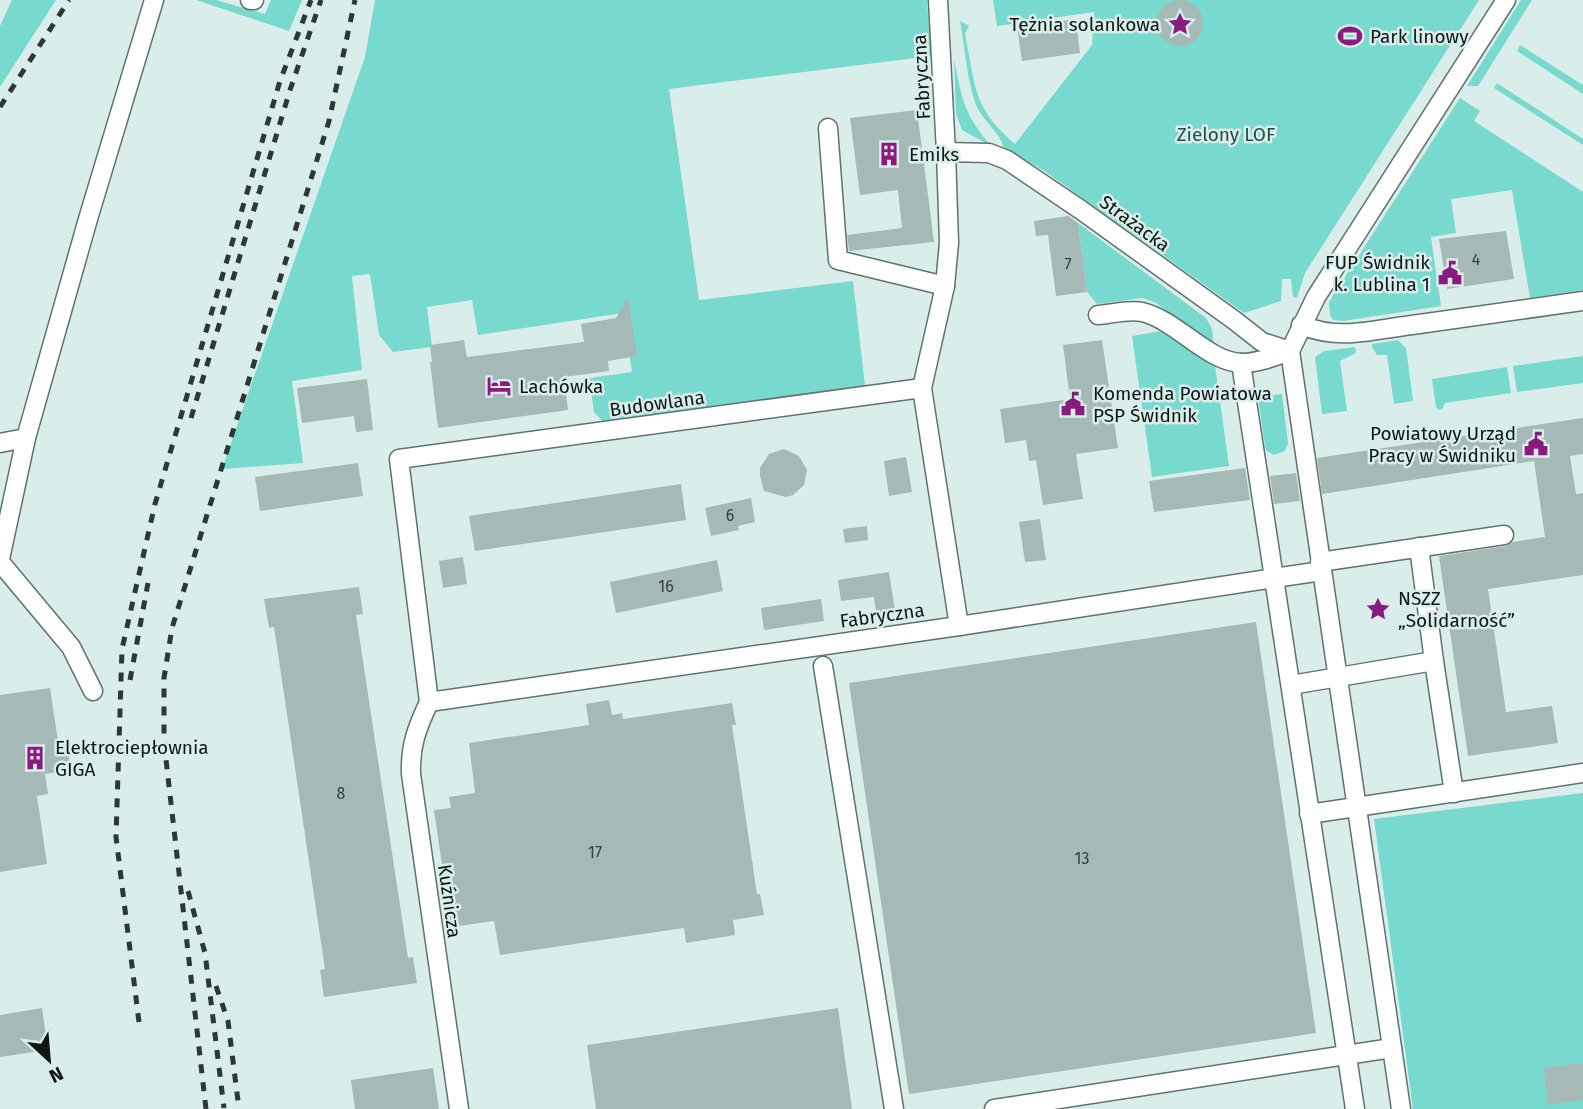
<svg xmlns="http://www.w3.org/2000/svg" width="1583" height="1109" font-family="'Fira Sans',sans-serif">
<rect width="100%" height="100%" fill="#d9eeeb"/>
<g fill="#78d9ce">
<path d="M 12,0 L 56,0 L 0,87 L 0,26 Z"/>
<path d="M 196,0 L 216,0 L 265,14 L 271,0 L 302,0 L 289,31 Z"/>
<path d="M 375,0 L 927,0 L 931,56 L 669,89 L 699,300 L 853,281 L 865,386 L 603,422 L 594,412 L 589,378 L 632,372 L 623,313 L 478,335 L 472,300 L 427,307 L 432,347 L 393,352 L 379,335 L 370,274 L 352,276 L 362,370 L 292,381 L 303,463 L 222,469 L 365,57 Z"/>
<path d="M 993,0 L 1479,0 L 1305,273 L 1297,298 L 1293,297 L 1291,279 L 1282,279 L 1281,301 L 1244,313 L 1043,170 L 1004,148 C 999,131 984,122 977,107 C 967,83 965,47 960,21 L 969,26 L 965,34 C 976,87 972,107 1015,144 L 1092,45 L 1094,12 L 997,26 Z"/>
<path d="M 1521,0 L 1532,0 L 1478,86 L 1467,86 Z"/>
<path d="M 1520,45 L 1583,85 L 1583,94 L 1517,51 Z"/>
<path d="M 954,60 C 963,102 963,112 991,146 L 962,130 L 956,114 Z"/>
<path d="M 1497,83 L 1583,139 L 1583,145 L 1494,88 Z"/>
<path d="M 1460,98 L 1480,111 L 1474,121 L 1583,192 L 1583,290 L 1530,298 L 1512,190 L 1451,199 L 1456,233 L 1431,237 L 1441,306 L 1343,321 L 1333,320 L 1330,315 L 1329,302 Z"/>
<path d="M 1078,223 L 1206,318 L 1212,329 L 1214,346 L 1156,303 L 1143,298 L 1097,304 L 1087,292 Z"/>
<path d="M 1161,331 L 1215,365 L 1229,466 L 1152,477 L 1132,336 Z"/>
<path d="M 1398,340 L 1406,348 L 1413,401 L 1394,404 L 1387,355 L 1377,355 L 1372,347 L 1372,344 Z"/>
<path d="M 1355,347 L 1356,353 L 1340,361 L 1347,411 L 1322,414 L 1315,357 L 1324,351 Z"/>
<path d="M 1583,356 L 1583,383 L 1517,392 L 1513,366 Z"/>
<path d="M 1507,367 L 1511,393 L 1445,403 L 1442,409 L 1439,410 L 1436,407 L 1432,379 Z"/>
<path d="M 1282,394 L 1288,443 L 1285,451 L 1274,455 L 1267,451 L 1265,447 L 1258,397 Z"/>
<path d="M 1583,793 L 1583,1109 L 1413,1109 L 1374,819 Z"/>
</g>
<g fill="#a5bab7">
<circle cx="1180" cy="23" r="23"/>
<path d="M 1076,19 L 1080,53 L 1022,61 L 1017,27 Z"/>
<path d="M 917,110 L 934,242 L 849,251 L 847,235 L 902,228 L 898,190 L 860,195 L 850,118 Z"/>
<path d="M 1068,216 L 1078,223 L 1087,292 L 1056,296 L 1048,235 L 1036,236 L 1034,221 Z"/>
<path d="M 1506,231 L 1514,279 L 1447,289 L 1439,239 Z"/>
<path d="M 628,297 L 637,356 L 608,361 L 609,371 L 564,377 L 568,410 L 438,428 L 430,362 L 432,362 L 430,345 L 464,340 L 467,357 L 584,342 L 581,324 L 616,318 Z"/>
<path d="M 1102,340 L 1118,448 L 1076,454 L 1083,499 L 1043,505 L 1036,460 L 1029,461 L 1026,440 L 1005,443 L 1000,409 L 1070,399 L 1063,345 Z"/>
<path d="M 367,379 L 373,430 L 356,432 L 354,416 L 302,423 L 297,388 Z"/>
<path d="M 1583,418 L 1583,454 L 1570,456 L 1576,494 L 1583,493 L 1583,575 L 1488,589 L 1506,712 L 1552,706 L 1558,743 L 1468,756 L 1439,556 L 1506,546 L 1512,542 L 1545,537 L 1534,461 L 1322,494 L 1317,458 Z"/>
<path d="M 784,449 L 799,456 L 807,470 L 804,485 L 793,495 L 786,497 L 764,491 L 760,476 L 760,468 L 769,454 Z"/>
<path d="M 906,457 L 912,492 L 889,496 L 884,461 Z"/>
<path d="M 358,463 L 363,496 L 260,511 L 255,477 Z"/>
<path d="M 1245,468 L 1250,500 L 1154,512 L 1149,481 Z"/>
<path d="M 1296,473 L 1300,501 L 1274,504 L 1270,476 Z"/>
<path d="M 681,484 L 686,520 L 475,551 L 469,516 Z"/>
<path d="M 751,498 L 755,522 L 738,526 L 739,530 L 711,536 L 705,508 Z"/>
<path d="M 1040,519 L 1046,560 L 1025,562 L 1019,522 Z"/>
<path d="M 867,526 L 868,540 L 845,543 L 843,529 Z"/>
<path d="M 463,557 L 467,584 L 443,588 L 439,561 Z"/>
<path d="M 717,560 L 723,591 L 616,613 L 610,582 Z"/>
<path d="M 889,572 L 895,610 L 876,613 L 874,597 L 841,601 L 838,580 Z"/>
<path d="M 359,587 L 363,614 L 356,615 L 408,958 L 413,957 L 417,983 L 324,997 L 320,970 L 325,969 L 274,627 L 269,628 L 264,599 Z"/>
<path d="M 821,599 L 824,621 L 764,630 L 761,608 Z"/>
<path d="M 1256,622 L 1316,1033 L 909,1094 L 849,683 Z"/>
<path d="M 50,688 L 58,741 L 66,739 L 71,770 L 45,774 L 48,794 L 37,796 L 47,864 L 0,872 L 0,695 Z"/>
<path d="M 609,700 L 612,715 L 622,713 L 623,719 L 732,703 L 736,725 L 732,725 L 757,894 L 760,894 L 764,915 L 733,920 L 735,935 L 686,943 L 684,928 L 500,955 L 494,921 L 451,927 L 434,810 L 451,808 L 449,797 L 475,793 L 469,743 L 589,725 L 586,704 Z"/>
<path d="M 42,1008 L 48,1050 L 0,1057 L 0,1015 Z"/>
<path d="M 838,1008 L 852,1109 L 596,1109 L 587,1045 Z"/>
<path d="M 1583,1063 L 1583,1100 L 1548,1105 L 1544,1068 Z"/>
<path d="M 433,1068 L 439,1109 L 355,1109 L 351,1080 Z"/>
</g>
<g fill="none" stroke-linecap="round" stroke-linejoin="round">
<g stroke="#5f726f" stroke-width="21">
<g id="minor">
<path d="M 250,0 L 254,0"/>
<path d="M 828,128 L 838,260 L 945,286"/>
<path d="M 946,152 L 989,153 L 1007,160 L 1081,210 L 1234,320 L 1262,342 L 1290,351"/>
<path d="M 1098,315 C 1111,314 1129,309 1142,312 C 1177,320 1208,363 1243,363 C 1259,363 1275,356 1290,351"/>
<path d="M 1301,325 C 1341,341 1371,330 1412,325 C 1469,317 1526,309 1583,301"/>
<path d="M 1241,363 L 1274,578 L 1322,571"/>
<path d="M 922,388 L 399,459 L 429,702 L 959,626 L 922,388 L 945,286 L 949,243 L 946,152 L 938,0"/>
<path d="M 0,443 L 26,438 L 88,219 L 154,0"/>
<path d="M 0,559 L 26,438"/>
<path d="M 0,562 L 71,647 L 93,691"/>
<path d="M 1320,562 L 1504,535"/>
<path d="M 959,626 L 1274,578 L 1355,1109"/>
<path d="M 1434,661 L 1454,793"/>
<path d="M 823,666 L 894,1109"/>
<path d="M 1291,685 L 1434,661 L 1419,547"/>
<path d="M 429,702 C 417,728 410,745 411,774 L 459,1109"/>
<path d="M 1309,814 L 1583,773"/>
<path d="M 994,1109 L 1392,1048"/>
<path d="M 1401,1109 L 1290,351 L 1316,297 L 1506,0"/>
</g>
</g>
<use href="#minor" stroke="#fff" stroke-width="18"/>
<g stroke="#2e3736" stroke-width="5" stroke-dasharray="9 9" stroke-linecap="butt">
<path d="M 0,107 L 69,0"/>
<path d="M 191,418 L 290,90 L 321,0"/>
<path d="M 130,680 L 148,583"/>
<path d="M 188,891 L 205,953 L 224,1108"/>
<path d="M 216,986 L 228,1021 L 239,1109"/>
<path d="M 139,1022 L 116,837 L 122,649 L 155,504 L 280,81 L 311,0"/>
<path d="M 206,1109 L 164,742 L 164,678 L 172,628 L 329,121 L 355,0"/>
</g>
</g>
<defs>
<g id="sight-bare" transform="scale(1.89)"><path d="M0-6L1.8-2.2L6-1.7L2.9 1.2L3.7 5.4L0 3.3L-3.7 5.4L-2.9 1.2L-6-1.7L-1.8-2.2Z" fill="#8b1a7e" stroke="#d9eeeb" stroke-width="2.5" paint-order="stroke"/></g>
<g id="stadium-bare" transform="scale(1.89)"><path d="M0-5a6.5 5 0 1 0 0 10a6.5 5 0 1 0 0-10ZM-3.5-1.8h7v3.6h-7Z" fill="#8b1a7e" stroke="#d9eeeb" stroke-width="2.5" paint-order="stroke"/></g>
<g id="building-bare" transform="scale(1.89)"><path d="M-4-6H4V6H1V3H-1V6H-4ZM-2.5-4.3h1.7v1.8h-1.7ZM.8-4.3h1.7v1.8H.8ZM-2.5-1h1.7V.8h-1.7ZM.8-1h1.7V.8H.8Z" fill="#8b1a7e" stroke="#d9eeeb" stroke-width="2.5" paint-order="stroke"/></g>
<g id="civic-bare" transform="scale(1.89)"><path d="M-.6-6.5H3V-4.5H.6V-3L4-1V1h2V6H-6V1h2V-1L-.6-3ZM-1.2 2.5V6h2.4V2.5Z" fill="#8b1a7e" stroke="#d9eeeb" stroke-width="2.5" paint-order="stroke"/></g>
<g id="hotel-bare" transform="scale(1.89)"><path d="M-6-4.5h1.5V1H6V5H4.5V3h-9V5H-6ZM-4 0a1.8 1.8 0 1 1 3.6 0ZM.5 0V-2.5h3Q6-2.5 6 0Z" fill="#8b1a7e" stroke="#d9eeeb" stroke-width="2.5" paint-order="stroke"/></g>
</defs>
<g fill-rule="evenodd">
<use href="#sight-bare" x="1180" y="24"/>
<use href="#stadium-bare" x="1350" y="36"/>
<use href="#building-bare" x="889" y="154"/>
<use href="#civic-bare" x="1450" y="273"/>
<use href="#hotel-bare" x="499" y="386"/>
<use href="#civic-bare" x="1073" y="404"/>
<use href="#civic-bare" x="1536" y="444"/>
<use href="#sight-bare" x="1378" y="609"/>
<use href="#building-bare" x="35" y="758"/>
</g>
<g text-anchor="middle" stroke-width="5" stroke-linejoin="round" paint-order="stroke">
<g font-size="16" fill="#343f3e">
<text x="1476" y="265">4</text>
<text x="1068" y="270">7</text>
<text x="730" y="521">6</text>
<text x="666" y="592">16</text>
<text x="341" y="799">8</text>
<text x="595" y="858">17</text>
<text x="1082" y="864">13</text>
</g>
<g font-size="19" fill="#0f1615" stroke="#d9eeeb" text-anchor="start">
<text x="1160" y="31" text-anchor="end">Tężnia solankowa</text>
<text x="1370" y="43">Park linowy</text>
<text x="909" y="161">Emiks</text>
<text x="1430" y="269" text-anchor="end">FUP Świdnik<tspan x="1430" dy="22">k. Lublina 1</tspan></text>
<text x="519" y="393">Lachówka</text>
<text x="1093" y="400">Komenda Powiatowa<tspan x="1093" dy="22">PSP Świdnik</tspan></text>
<text x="1516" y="440" text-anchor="end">Powiatowy Urząd<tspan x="1516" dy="22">Pracy w Świdniku</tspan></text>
<text x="1398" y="605">NSZZ<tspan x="1398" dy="22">„Solidarność”</tspan></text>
<text x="55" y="754">Elektrociepłownia<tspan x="55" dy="22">GIGA</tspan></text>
</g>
<g font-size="19" fill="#0f1615" stroke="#d9eeeb">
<text transform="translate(921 77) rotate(-93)" y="7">Fabryczna</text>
<text transform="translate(1135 223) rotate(36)" y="7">Strażacka</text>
<text transform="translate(657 403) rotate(-8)" y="7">Budowlana</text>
<text transform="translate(882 615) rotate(-8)" y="7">Fabryczna</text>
<text transform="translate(450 901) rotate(82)" y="7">Kuźnicza</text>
</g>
<g font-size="19" fill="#1f4f4a" stroke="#d9eeeb">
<text x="1226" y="141">Zielony LOF</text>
</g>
</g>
<g transform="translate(49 1060) rotate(154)" stroke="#d9eeeb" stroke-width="5" paint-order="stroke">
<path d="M0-5L12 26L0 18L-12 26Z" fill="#0f1615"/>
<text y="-10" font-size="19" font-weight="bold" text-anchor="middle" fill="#0f1615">N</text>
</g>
</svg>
